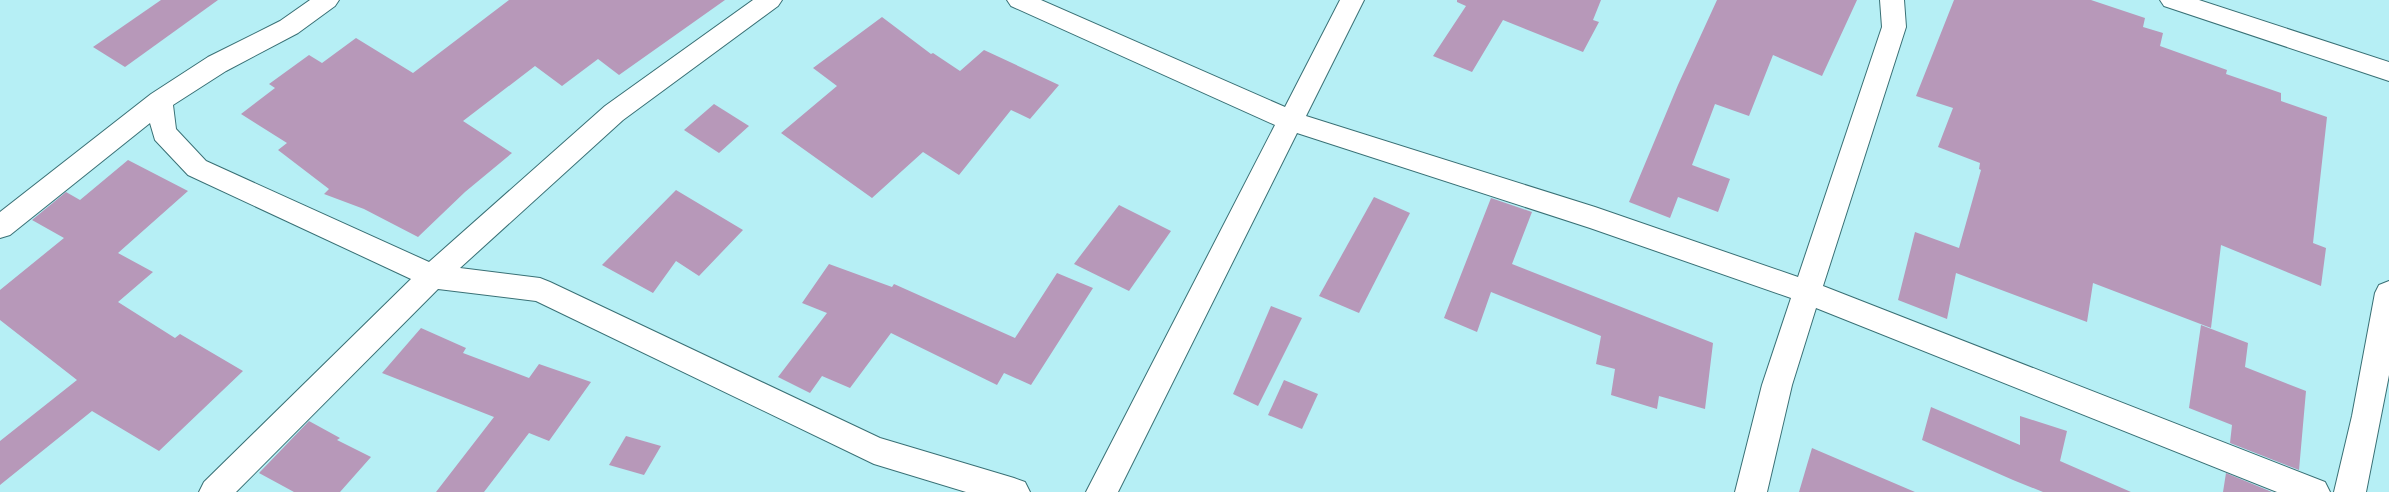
<svg xmlns="http://www.w3.org/2000/svg" width="2389" height="492" font-family="'Public Sans',sans-serif">
<rect width="100%" height="100%" fill="#b6eff5"/>
<g fill="#b798b9">
<path d="M 161,0 L 218,0 L 125,67 L 93,47 Z"/>
<path d="M 509,0 L 725,0 L 619,75 L 598,59 L 562,86 L 535,66 L 463,121 L 512,153 L 465,192 L 418,237 L 364,209 L 324,194 L 329,189 L 278,150 L 287,143 L 241,114 L 275,88 L 269,84 L 309,55 L 322,63 L 356,38 L 413,73 Z"/>
<path d="M 1457,0 L 1601,0 L 1593,20 L 1599,22 L 1583,52 L 1503,20 L 1472,72 L 1433,56 L 1466,6 L 1457,2 Z"/>
<path d="M 1717,0 L 1857,0 L 1822,76 L 1773,55 L 1749,116 L 1715,104 L 1692,165 L 1730,179 L 1718,212 L 1678,197 L 1670,218 L 1629,202 L 1678,85 Z"/>
<path d="M 1954,0 L 2091,0 L 2145,18 L 2143,27 L 2163,33 L 2160,46 L 2227,70 L 2226,74 L 2281,93 L 2281,101 L 2327,117 L 2313,243 L 2326,248 L 2321,286 L 2221,245 L 2211,328 L 2093,283 L 2087,322 L 1956,273 L 1947,319 L 1898,300 L 1915,232 L 1959,248 L 1981,170 L 1979,169 L 1980,163 L 1938,147 L 1953,108 L 1916,96 Z"/>
<path d="M 882,17 L 931,54 L 933,53 L 960,71 L 984,50 L 1059,85 L 1030,119 L 1011,110 L 959,175 L 923,152 L 872,198 L 781,133 L 837,86 L 813,68 Z"/>
<path d="M 714,104 L 749,126 L 719,153 L 684,130 Z"/>
<path d="M 128,160 L 188,191 L 118,253 L 153,272 L 118,302 L 175,338 L 180,334 L 243,371 L 159,451 L 92,411 L 0,485 L 0,441 L 77,380 L 0,320 L 0,290 L 64,238 L 32,220 L 66,192 L 80,200 Z"/>
<path d="M 676,190 L 743,230 L 699,276 L 676,261 L 653,293 L 602,265 Z"/>
<path d="M 1374,197 L 1410,213 L 1359,313 L 1319,296 Z"/>
<path d="M 1491,198 L 1532,212 L 1512,264 L 1713,343 L 1705,409 L 1659,396 L 1657,409 L 1611,395 L 1615,369 L 1596,364 L 1601,336 L 1491,292 L 1477,332 L 1444,318 Z"/>
<path d="M 1119,205 L 1171,231 L 1129,291 L 1074,264 Z"/>
<path d="M 829,264 L 892,287 L 894,284 L 1015,338 L 1057,273 L 1093,288 L 1031,385 L 1004,373 L 997,385 L 891,333 L 850,388 L 822,376 L 810,393 L 778,377 L 827,313 L 802,303 Z"/>
<path d="M 1271,306 L 1302,318 L 1258,406 L 1233,394 Z"/>
<path d="M 2201,325 L 2248,343 L 2245,367 L 2306,391 L 2299,470 L 2230,443 L 2232,425 L 2189,408 Z"/>
<path d="M 421,328 L 466,348 L 463,353 L 529,378 L 539,364 L 591,382 L 549,441 L 529,433 L 484,492 L 436,492 L 494,417 L 382,373 Z"/>
<path d="M 1284,380 L 1318,394 L 1302,429 L 1268,415 Z"/>
<path d="M 1931,407 L 2020,445 L 2020,416 L 2067,431 L 2060,461 L 2131,492 L 2043,492 L 2013,480 L 1922,440 Z"/>
<path d="M 309,421 L 340,438 L 337,440 L 371,457 L 340,492 L 294,492 L 259,473 Z"/>
<path d="M 626,436 L 661,446 L 644,475 L 609,465 Z"/>
<path d="M 1812,448 L 1819,451 L 1915,492 L 1799,492 Z"/>
<path d="M 2226,473 L 2272,492 L 2223,492 Z"/>
</g>
<g fill="none" stroke-linecap="round" stroke-linejoin="round">
<g stroke="#397075" stroke-width="2">
<g id="minor">
<path d="M 310,0 L 339,0 L 335,6 L 298,33 L 226,71 L 173,105 L 176,129 L 206,161 L 429,262 L 605,106 L 753,0 L 782,0 L 778,6 L 623,120 L 460,268 L 540,278 L 550,282 L 880,438 L 1014,478 L 1025,482 L 1030,492 L 966,492 L 874,464 L 536,301 L 438,289 L 236,492 L 199,492 L 204,482 L 411,279 L 188,175 L 155,140 L 150,123 L 10,235 L 0,238 L 0,212 L 151,94 L 208,57 L 280,21 Z"/>
<path d="M 1007,0 L 1041,0 L 1285,107 L 1340,0 L 1364,0 L 1306,116 L 1595,207 L 1798,277 L 1882,27 L 1880,0 L 1904,0 L 1906,27 L 1823,286 L 2325,482 L 2330,492 L 2277,492 L 1816,308 L 1792,385 L 1767,492 L 1735,492 L 1762,385 L 1791,298 L 1590,228 L 1297,133 L 1118,492 L 1086,492 L 1275,125 L 1011,6 Z"/>
<path d="M 2160,0 L 2199,0 L 2389,62 L 2389,81 L 2164,6 Z"/>
<path d="M 2389,281 L 2389,375 L 2366,492 L 2334,492 L 2352,416 L 2375,293 L 2379,285 Z"/>
</g>
</g>
<use href="#minor" fill="#fff" fill-rule="evenodd"/>
</g>
</svg>
